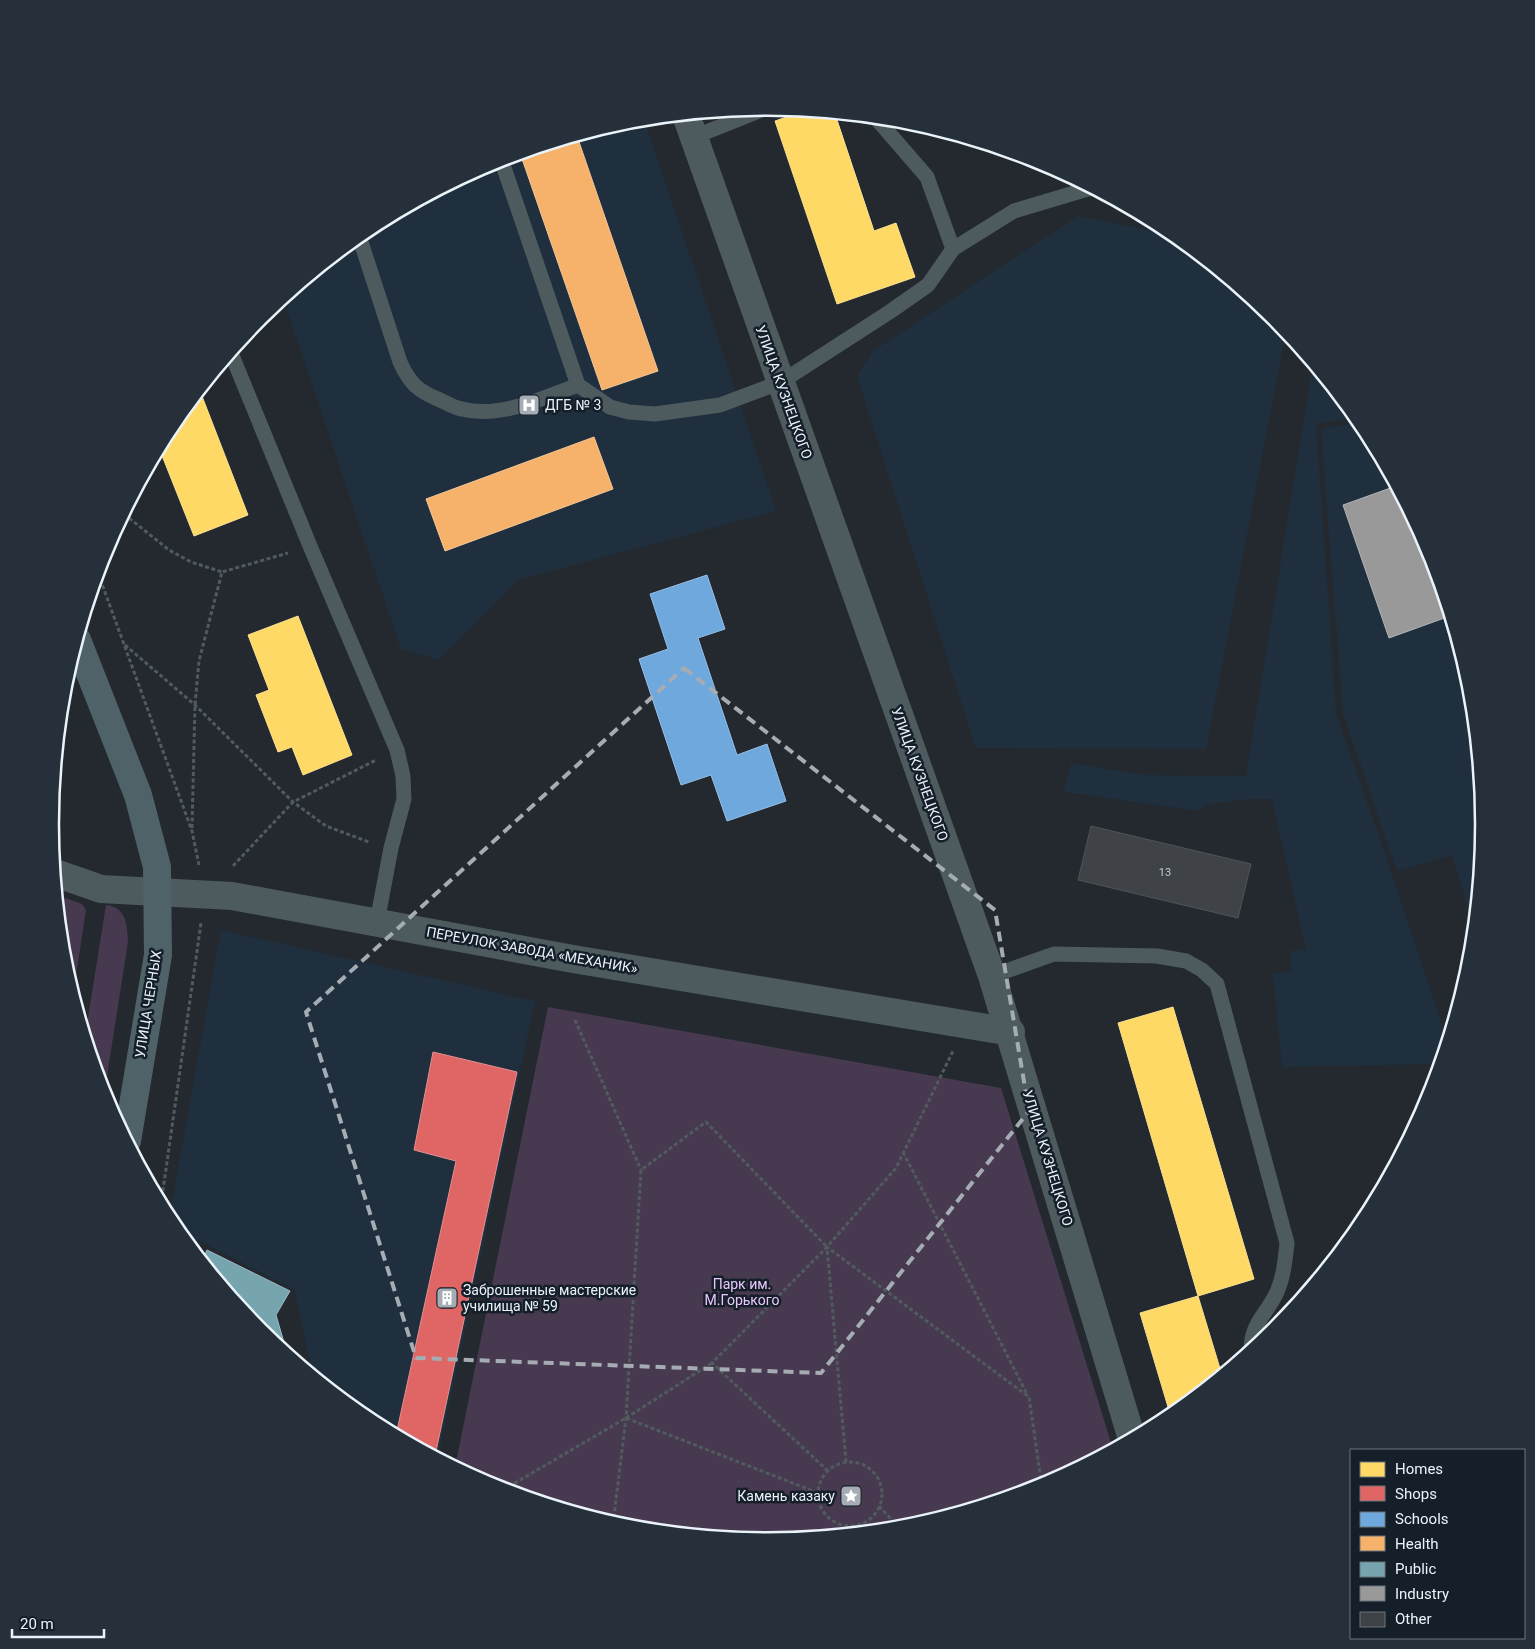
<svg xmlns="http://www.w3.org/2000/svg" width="1535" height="1649" font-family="Roboto,sans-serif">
<rect width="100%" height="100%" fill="#23292e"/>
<g fill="#202f3d">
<path d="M 644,119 L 776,511 L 518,580 L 439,660 L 401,649 L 283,298 L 369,228 L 493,162 L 628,121 Z"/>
<path d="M 1078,216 L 1175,235 L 1275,317 L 1286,331 L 1206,749 L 976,748 L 857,376 L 873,351 Z"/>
<path d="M 1313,364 L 1357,417 L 1316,424 L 1336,714 L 1392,874 L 1448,1042 L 1441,1064 L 1282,1067 L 1273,974 L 1291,971 L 1290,951 L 1306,950 L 1272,799 L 1250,799 L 1206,805 L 1199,811 L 1064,792 L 1071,763 L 1144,775 L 1246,776 Z"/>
<path d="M 1361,422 L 1430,550 L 1471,685 L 1485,824 L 1475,930 L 1452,855 L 1397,871 L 1343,713 L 1321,429 Z"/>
<path d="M 221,930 L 535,1001 L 438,1458 L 369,1421 L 312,1374 L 295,1290 L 198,1240 L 184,1239 L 169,1219 Z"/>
</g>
<g fill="#463950">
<path d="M 57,895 L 82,904 L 86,910 L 73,995 L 64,964 Z"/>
<path d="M 106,905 C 126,907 127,924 128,942 L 104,1095 L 85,1036 Z"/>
<path d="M 548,1007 L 1001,1088 L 1113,1449 L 1042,1487 L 907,1528 L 767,1542 L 627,1528 L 493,1487 L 455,1467 Z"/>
</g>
<g fill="#ffd966" stroke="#f9e192">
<path d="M 804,111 L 835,114 L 874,231 L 896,223 L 915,277 L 837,304 L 775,121 Z"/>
<path d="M 200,391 L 248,515 L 194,536 L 159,448 L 171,426 Z"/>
<path d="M 298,616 L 352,755 L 303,775 L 292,747 L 278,752 L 256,695 L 269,690 L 248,635 Z"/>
<path d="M 1173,1007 L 1254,1279 L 1198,1296 L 1118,1023 Z"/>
<path d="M 1198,1296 L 1222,1375 L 1171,1417 L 1140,1313 Z"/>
</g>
<path fill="#e06666" stroke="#e39092" d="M 433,1052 L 517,1072 L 435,1456 L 396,1435 L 456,1161 L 414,1150 Z"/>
<path fill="#6fa8dc" stroke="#94bee5" d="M 707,575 L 725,629 L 698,638 L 737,755 L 767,744 L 786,801 L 727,821 L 711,775 L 681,785 L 639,659 L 668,649 L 650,594 Z"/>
<g fill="#f6b26b" stroke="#f3c696">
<path d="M 577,136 L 658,371 L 602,390 L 520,153 Z"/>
<path d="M 594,437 L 613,489 L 445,551 L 426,499 Z"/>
</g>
<path fill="#76a5af" stroke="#99bcc6" d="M 207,1250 L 290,1291 L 276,1315 L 285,1346 L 281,1349 L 260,1332 L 202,1261 Z"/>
<path fill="#999" stroke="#b2b4b6" d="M 1396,486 L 1430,550 L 1450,616 L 1389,638 L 1343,505 Z"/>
<path fill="#3f4347" stroke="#505358" d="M 1091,826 L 1251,864 L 1238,918 L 1078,880 Z"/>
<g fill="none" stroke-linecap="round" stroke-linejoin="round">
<g stroke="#515b5e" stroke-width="3" stroke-dasharray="4 2.5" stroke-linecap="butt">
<path d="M 124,514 L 169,550 L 191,562 L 222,572"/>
<path d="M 98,573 L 192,831 L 199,865"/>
<path d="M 125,645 L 195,705 L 293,802 L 326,826 L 369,842"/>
<path d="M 192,828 L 195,705 L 199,661 L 222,572 L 288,553"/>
<path d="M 233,866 L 293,802 L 376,760"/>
<path d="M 575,1020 L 641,1170"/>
<path d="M 903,1152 L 1028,1396"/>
<path d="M 161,1204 L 201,923"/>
<path d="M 626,1418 L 712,1363"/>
<path d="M 846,1462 L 827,1247 L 1029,1397 L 1042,1487"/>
<circle cx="850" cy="1494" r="32"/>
<path d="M 828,1471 L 712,1363 L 827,1247 L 896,1168 L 953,1051"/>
<path d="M 503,1490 L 626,1418 L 818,1493"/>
<path d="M 879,1506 L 900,1529"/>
<path d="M 613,1524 L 626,1418 L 641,1170 L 706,1122 L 827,1247"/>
<path d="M 858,1525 L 867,1532"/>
<path d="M 629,1528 L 789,1540"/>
</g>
<g stroke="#4d5b5f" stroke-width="15">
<path d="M 876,118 L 927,177 L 953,249"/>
<path d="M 694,137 L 769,107"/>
<path d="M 501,159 L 578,385 L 610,407 L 629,412 L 655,414 L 720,405 L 781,382 L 891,311 L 928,285 L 953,249 L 1014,211 L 1091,188"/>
<path d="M 359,236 L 400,362 C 410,384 418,391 440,400 C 447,403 454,408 462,409 C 499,419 543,398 578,385"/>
<path d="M 231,353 L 310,546 L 397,750 L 403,776 L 404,799 L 391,848 L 377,922"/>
<path d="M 992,976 L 1054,954 L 1157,956 L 1186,961 L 1202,970 L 1217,984 L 1287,1243 C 1285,1260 1284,1276 1277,1292 C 1266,1316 1251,1322 1251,1351"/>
</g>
<g stroke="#4d5b5f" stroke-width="28">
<path d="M 686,115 L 992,976 L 1132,1439"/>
<path d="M 55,873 L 101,889 L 232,896 L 573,959 L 1011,1032"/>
</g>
<path stroke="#4e6267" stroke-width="28" d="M 77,640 L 138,795 L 157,867 L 158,955 L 127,1141"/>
</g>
<path fill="none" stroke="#a5acb3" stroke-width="4" stroke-dasharray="10 6" stroke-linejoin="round" d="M 684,668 L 995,910 L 1029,1111 L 821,1373 L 416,1358 L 306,1012 Z"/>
<defs>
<g id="hospital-square" transform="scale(1.125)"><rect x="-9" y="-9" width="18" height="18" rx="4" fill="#a5acb3" stroke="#151f29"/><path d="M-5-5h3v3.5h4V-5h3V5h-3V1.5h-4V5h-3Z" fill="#fff"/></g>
<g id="building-square" transform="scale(1.125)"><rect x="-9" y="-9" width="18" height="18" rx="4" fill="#a5acb3" stroke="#151f29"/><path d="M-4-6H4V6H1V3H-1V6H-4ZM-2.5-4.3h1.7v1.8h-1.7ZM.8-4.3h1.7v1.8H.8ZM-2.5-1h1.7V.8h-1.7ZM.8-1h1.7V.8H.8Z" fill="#fff"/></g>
<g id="sight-square" transform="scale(1.125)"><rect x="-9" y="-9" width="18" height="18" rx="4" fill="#a5acb3" stroke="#151f29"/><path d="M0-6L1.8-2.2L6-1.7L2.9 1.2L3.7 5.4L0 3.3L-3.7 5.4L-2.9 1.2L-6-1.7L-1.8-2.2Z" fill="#fff"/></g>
</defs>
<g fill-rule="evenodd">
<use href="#hospital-square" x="529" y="405"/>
<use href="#building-square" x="447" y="1298"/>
<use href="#sight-square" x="851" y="1496"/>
</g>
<g text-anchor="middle" stroke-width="5" stroke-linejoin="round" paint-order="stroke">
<g font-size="11" fill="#c0c7cd">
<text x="1165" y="876">13</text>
</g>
<g font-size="14" fill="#ebf3fa" stroke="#151f29">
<text transform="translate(784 392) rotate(70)" y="5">УЛИЦА КУЗНЕЦКОГО</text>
<text transform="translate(920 774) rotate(70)" y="5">УЛИЦА КУЗНЕЦКОГО</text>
<text transform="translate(532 950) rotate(10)" y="5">ПЕРЕУЛОК ЗАВОДА «МЕХАНИК»</text>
<text transform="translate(148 1004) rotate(-81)" y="5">УЛИЦА ЧЕРНЫХ</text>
<text transform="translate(1048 1158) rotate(73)" y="5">УЛИЦА КУЗНЕЦКОГО</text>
</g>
<g font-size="14" fill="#ebf3fa" stroke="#151f29" text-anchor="start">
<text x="545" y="410">ДГБ № 3</text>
<text x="463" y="1295">Заброшенные мастерские<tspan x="463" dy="16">училища № 59</tspan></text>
<text x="835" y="1501" text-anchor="end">Камень казаку</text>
</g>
<g font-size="14" fill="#e9c6fc" stroke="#151f29">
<text x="742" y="1289">Парк им.<tspan x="742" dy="16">М.Горького</tspan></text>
</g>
</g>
<path d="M0 0H1535V1649H0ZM59 824a708 708 0 1 1 1416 0a708 708 0 1 1-1416 0Z" fill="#26303a" fill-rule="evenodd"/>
<path fill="none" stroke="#ebf3fa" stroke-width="2.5" d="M59 824a708 708 0 1 1 1416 0a708 708 0 1 1-1416 0Z"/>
<rect x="1350" y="1449" width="175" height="190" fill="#151f29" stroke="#6b747d"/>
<rect x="1360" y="1462" width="25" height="15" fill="#ffd966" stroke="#6b747d"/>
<text x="1395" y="1474" font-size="15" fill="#ebf3fa">Homes</text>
<rect x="1360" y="1486" width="25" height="15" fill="#e06666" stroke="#6b747d"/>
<text x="1395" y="1499" font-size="15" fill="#ebf3fa">Shops</text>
<rect x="1360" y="1512" width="25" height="15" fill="#6fa8dc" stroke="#6b747d"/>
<text x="1395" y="1524" font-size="15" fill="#ebf3fa">Schools</text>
<rect x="1360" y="1536" width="25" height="15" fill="#f6b26b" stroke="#6b747d"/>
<text x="1395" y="1549" font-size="15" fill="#ebf3fa">Health</text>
<rect x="1360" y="1562" width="25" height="15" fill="#76a5af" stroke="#6b747d"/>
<text x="1395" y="1574" font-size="15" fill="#ebf3fa">Public</text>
<rect x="1360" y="1586" width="25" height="15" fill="#999999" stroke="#6b747d"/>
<text x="1395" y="1599" font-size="15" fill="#ebf3fa">Industry</text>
<rect x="1360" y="1612" width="25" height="15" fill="#3f4347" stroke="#6b747d"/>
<text x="1395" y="1624" font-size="15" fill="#ebf3fa">Other</text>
<path d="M12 1629v8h92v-8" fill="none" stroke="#ebf3fa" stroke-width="2.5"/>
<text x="20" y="1629" font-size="15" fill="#ebf3fa" stroke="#151f29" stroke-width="4" paint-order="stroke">20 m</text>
</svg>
